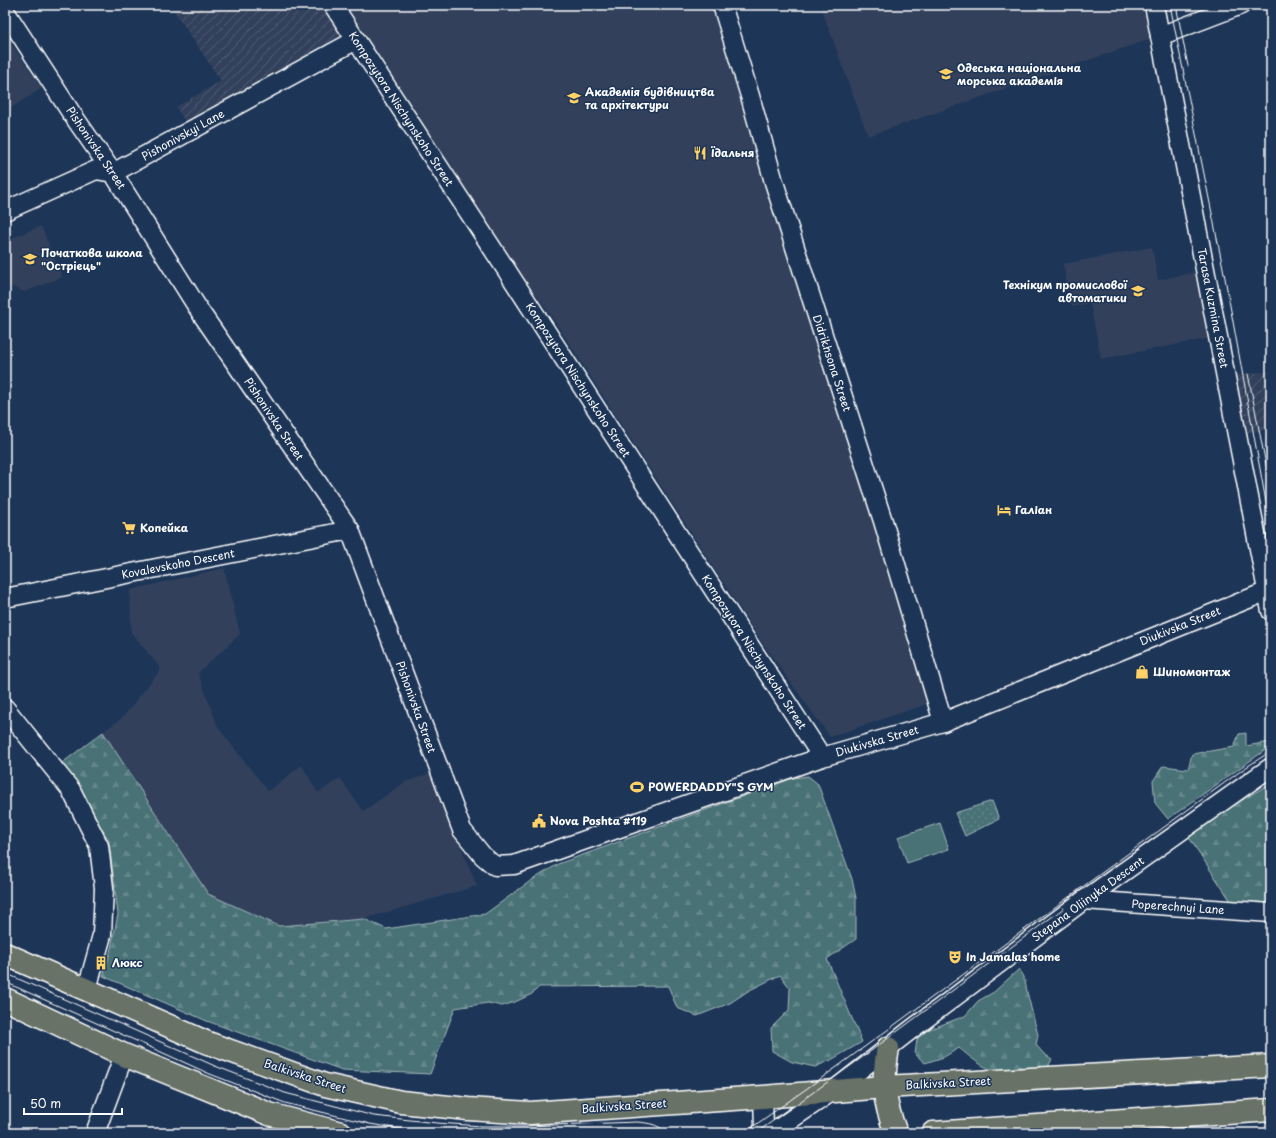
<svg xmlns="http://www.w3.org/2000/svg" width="1276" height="1138" font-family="'Playpen Sans',sans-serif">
<defs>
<pattern id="industrial-furrows" width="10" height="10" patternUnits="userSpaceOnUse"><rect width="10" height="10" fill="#30415c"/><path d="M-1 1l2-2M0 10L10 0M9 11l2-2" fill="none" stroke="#4f5e74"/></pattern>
<pattern id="forest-firs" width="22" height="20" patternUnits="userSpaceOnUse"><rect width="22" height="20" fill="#497276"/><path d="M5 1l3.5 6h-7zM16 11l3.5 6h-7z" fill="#64878b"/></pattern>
<pattern id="park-dots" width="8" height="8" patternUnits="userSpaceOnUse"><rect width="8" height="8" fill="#497276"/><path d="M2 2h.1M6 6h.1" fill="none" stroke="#64878b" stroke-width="1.8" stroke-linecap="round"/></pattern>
</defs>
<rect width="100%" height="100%" fill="#1d3557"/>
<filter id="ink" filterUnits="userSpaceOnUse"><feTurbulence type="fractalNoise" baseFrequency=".025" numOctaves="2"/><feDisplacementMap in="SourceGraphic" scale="8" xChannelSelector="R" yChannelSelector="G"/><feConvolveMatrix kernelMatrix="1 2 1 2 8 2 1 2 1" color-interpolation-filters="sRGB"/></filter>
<g filter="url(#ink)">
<g fill="#30415c">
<path d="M 337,5 L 724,5 L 927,704 L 830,737 L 763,644 L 550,314 L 522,276 Z"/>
<path d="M 820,5 L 1154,5 L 1159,36 L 868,136 Z"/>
<path d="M 11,43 L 42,88 L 5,112 L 5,48 Z"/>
<path d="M 41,226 L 62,277 L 25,292 L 5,284 L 5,241 Z"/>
<path d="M 1152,247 L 1158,280 L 1204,270 L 1217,337 L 1101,359 L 1090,303 L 1072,307 L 1063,264 Z"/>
<path d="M 224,568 L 240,634 L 198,673 L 218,727 L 245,762 L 268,791 L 302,765 L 318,793 L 340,778 L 363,811 L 405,782 L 431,773 L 477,886 L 364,919 L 279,926 L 208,894 L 103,732 L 123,717 L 161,669 L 131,632 L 130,590 Z"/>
</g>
<g fill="url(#industrial-furrows)">
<path d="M 170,5 L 332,5 L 355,40 L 191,131 L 176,107 L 221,81 Z"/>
<path d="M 1271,371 L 1271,430 L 1237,433 L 1227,376 Z"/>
</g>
<path fill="#497276" stroke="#a4b8ba" d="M 940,823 L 949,849 L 907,863 L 898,837 Z"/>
<g fill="url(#forest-firs)" stroke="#a4b8ba">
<path d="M 103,732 L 208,894 L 279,926 L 364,919 L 386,929 L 485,914 L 529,882 L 558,864 L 793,778 L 808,776 L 818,784 L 852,879 L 856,898 L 856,939 L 827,959 L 862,1042 L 831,1060 L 815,1067 L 792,1062 L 772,1051 L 771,1028 L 789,1010 L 790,988 L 780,975 L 748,991 L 730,1003 L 697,1016 L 677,1008 L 668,986 L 539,987 L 532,994 L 515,1002 L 502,1006 L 488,1003 L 455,1008 L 430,1074 L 342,1070 L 207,1021 L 103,976 L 110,953 L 118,914 L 109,841 L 62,763 Z"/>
<path d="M 1246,733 L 1246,746 L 1269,742 L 1271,741 L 1271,746 L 1168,819 L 1155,803 L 1153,781 L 1163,766 L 1188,769 L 1192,754 L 1234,747 L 1239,734 Z"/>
<path d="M 1271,783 L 1271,910 L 1236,909 L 1186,833 Z"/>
<path d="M 1019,969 L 1025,981 L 1027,992 L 1038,1035 L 1036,1045 L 1044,1054 L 1052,1059 L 1048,1067 L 1038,1071 L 1020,1067 C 1017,1068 1013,1071 1009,1072 C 993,1077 970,1057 959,1048 L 944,1057 L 925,1063 L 915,1054 L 917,1040 L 922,1032 L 965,1016 L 978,1001 L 994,992 Z"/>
</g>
<path fill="url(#park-dots)" stroke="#a4b8ba" d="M 992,801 L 999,819 L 965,836 L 955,813 Z"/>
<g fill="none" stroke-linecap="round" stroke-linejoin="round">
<g stroke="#fff" stroke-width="21">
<g id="minor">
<path d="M 333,5 L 498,257 L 822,757"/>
<path d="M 722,5 L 750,96 L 774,182 L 883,521 L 943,722"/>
<path d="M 1154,5 L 1271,611"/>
<path d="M 5,11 L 72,114 L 113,173 L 201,313 L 350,530 L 462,830 L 483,856 L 495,866 L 514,865 L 822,757 L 943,722 L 1268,591"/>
<path d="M 1160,36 L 1241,5"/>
<path d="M 5,211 L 96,170 L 113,173 L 356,40"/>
<path d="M 5,598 L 350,530"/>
<path d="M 5,708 L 71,790 L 99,846 L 104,888 L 102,935 L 87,989"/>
<path d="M 1084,900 L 1271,913"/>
<path d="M 95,1133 L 124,1055"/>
<path d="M 761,1133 L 764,1127 L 763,1097"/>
<path d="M 771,1133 L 834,1090 L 912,1029 L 1084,900 L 1271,767"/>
</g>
</g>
<g stroke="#fff" stroke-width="25">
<g id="major">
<path d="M 5,954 L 208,1043 L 325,1085 L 401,1102 L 468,1109 L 530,1113 L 763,1097 L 884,1087 L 1271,1066"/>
<path d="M 5,999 L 124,1055 L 269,1114 L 341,1133"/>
<path d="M 888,1048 C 882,1082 883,1100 896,1133"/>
<path d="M 933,1133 L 1271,1110"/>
</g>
</g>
<use href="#minor" stroke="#1d3557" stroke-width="18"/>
<use href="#major" stroke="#687266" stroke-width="22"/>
<g stroke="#fff" stroke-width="1">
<path d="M 1170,5 L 1225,278 L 1271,529"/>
<path d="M 1176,5 L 1188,66"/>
<path d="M 1248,374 L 1271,490"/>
<path d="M 5,973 L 215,1066 L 285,1093 L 374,1116 L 437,1123 L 482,1126 L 526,1126 L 637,1122 C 648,1123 659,1124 666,1133"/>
<path d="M 5,982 L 210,1074 L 285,1103 L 370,1124 L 424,1133"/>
<path d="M 744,1133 L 837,1067 L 1242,770 L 1271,751"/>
<path d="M 756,1133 L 860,1059 L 1064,908"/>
</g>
</g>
</g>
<defs>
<g id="university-bare" transform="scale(1.08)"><path d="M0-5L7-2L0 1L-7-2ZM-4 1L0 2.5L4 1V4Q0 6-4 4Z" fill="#ffd166" stroke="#1d3557" stroke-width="2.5" paint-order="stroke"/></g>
<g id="restaurant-bare" transform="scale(1.08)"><path d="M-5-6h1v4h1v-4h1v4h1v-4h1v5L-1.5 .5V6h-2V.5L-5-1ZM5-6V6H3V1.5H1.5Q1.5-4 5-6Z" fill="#ffd166" stroke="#1d3557" stroke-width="2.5" paint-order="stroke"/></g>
<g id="school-bare" transform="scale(1.08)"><path d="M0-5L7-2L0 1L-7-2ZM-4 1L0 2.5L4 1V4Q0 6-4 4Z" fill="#ffd166" stroke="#1d3557" stroke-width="2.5" paint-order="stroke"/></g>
<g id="hotel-bare" transform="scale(1.08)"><path d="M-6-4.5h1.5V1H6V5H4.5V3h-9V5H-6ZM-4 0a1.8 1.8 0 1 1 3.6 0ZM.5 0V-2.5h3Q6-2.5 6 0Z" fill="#ffd166" stroke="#1d3557" stroke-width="2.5" paint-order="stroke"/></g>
<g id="supermarket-bare" transform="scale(1.08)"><path d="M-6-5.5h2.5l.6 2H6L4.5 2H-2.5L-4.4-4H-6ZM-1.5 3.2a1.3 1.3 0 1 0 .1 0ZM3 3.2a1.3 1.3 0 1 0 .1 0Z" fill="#ffd166" stroke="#1d3557" stroke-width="2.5" paint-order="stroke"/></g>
<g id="shop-bare" transform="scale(1.08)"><path d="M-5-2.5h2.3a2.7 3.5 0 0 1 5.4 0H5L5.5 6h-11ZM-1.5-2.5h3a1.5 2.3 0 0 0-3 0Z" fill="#ffd166" stroke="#1d3557" stroke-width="2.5" paint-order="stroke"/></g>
<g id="stadium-bare" transform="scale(1.08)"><path d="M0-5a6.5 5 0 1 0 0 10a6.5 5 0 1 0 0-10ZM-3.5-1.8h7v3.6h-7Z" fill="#ffd166" stroke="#1d3557" stroke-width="2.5" paint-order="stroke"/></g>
<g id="civic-bare" transform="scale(1.08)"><path d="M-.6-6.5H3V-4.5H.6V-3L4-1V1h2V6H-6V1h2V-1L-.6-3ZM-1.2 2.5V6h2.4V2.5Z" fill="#ffd166" stroke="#1d3557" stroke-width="2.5" paint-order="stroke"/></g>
<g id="theatre-bare" transform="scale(1.08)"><path d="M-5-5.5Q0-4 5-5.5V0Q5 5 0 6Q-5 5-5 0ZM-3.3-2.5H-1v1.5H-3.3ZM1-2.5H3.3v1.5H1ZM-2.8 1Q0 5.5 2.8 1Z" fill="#ffd166" stroke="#1d3557" stroke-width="2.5" paint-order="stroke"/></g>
<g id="building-bare" transform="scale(1.08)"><path d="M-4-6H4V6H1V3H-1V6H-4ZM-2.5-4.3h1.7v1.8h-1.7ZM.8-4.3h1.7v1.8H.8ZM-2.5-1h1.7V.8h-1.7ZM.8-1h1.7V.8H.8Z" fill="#ffd166" stroke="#1d3557" stroke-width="2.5" paint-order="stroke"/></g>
</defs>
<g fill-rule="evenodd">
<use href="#university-bare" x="946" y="74"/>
<use href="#university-bare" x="574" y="98"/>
<use href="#restaurant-bare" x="700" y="153"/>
<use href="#school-bare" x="30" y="259"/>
<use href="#university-bare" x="1138" y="291"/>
<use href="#hotel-bare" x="1004" y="510"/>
<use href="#supermarket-bare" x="129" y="528"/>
<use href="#shop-bare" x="1142" y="672"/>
<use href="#stadium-bare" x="637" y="787"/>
<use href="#civic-bare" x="539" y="821"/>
<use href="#theatre-bare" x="955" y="957"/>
<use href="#building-bare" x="101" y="963"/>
</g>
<g text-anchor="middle" stroke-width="3" stroke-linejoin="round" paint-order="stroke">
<g font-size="11" font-weight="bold" fill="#fff" stroke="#1d3557" text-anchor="start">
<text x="957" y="72">Одеська національна<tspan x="957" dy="13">морська академія</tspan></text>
<text x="585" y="96">Академія будівництва<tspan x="585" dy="13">та архітектури</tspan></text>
<text x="711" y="157">Їдальня</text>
<text x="41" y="257">Початкова школа<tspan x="41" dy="13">"Остріець"</tspan></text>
<text x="1127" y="289" text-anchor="end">Технікум промислової<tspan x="1127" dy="13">автоматики</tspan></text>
<text x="1015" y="514">Галіан</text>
<text x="140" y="532">Копейка</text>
<text x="1153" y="676">Шиномонтаж</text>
<text x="648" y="791">POWERDADDY"S GYM</text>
<text x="550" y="825">Nova Poshta #119</text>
<text x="966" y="961">In Jamalas home</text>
<text x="112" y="967">Люкс</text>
</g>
<g font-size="11" fill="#fff" stroke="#1d3557">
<text transform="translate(401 109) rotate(57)" y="4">Kompozytora Nischynskoho Street</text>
<text transform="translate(183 135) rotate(-29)" y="4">Pishonivskyi Lane</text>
<text transform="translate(96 148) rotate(56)" y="4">Pishonivska Street</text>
<text transform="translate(1213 308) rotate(79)" y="4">Tarasa Kuzmina Street</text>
<text transform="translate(832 363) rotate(72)" y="4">Didrikhsona Street</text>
<text transform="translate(578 380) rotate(57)" y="4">Kompozytora Nischynskoho Street</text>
<text transform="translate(274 419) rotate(56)" y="4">Pishonivska Street</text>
<text transform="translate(178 564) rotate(-11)" y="4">Kovalevskoho Descent</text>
<text transform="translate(1180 626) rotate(-22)" y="4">Diukivska Street</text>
<text transform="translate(754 652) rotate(57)" y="4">Kompozytora Nischynskoho Street</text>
<text transform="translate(416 707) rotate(70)" y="4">Pishonivska Street</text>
<text transform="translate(877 741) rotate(-16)" y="4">Diukivska Street</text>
<text transform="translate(1088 899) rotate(-36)" y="4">Stepana Oliinyka Descent</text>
<text transform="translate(1178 907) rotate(4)" y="4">Poperechnyi Lane</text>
<text transform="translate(305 1076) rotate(18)" y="4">Balkivska Street</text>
<text transform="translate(948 1083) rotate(-3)" y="4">Balkivska Street</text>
<text transform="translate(624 1106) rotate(-4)" y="4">Balkivska Street</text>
</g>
</g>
<rect width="1276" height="1138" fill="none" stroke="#1d3557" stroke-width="20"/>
<rect x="10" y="10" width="1256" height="1118" fill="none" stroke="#fff" stroke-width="1.5" filter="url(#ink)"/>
<path d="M24 1108v6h98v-6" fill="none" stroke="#ffffff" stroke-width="2"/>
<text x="30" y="1108" font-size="12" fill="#ffffff" stroke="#1d3557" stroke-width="3" paint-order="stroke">50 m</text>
</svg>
